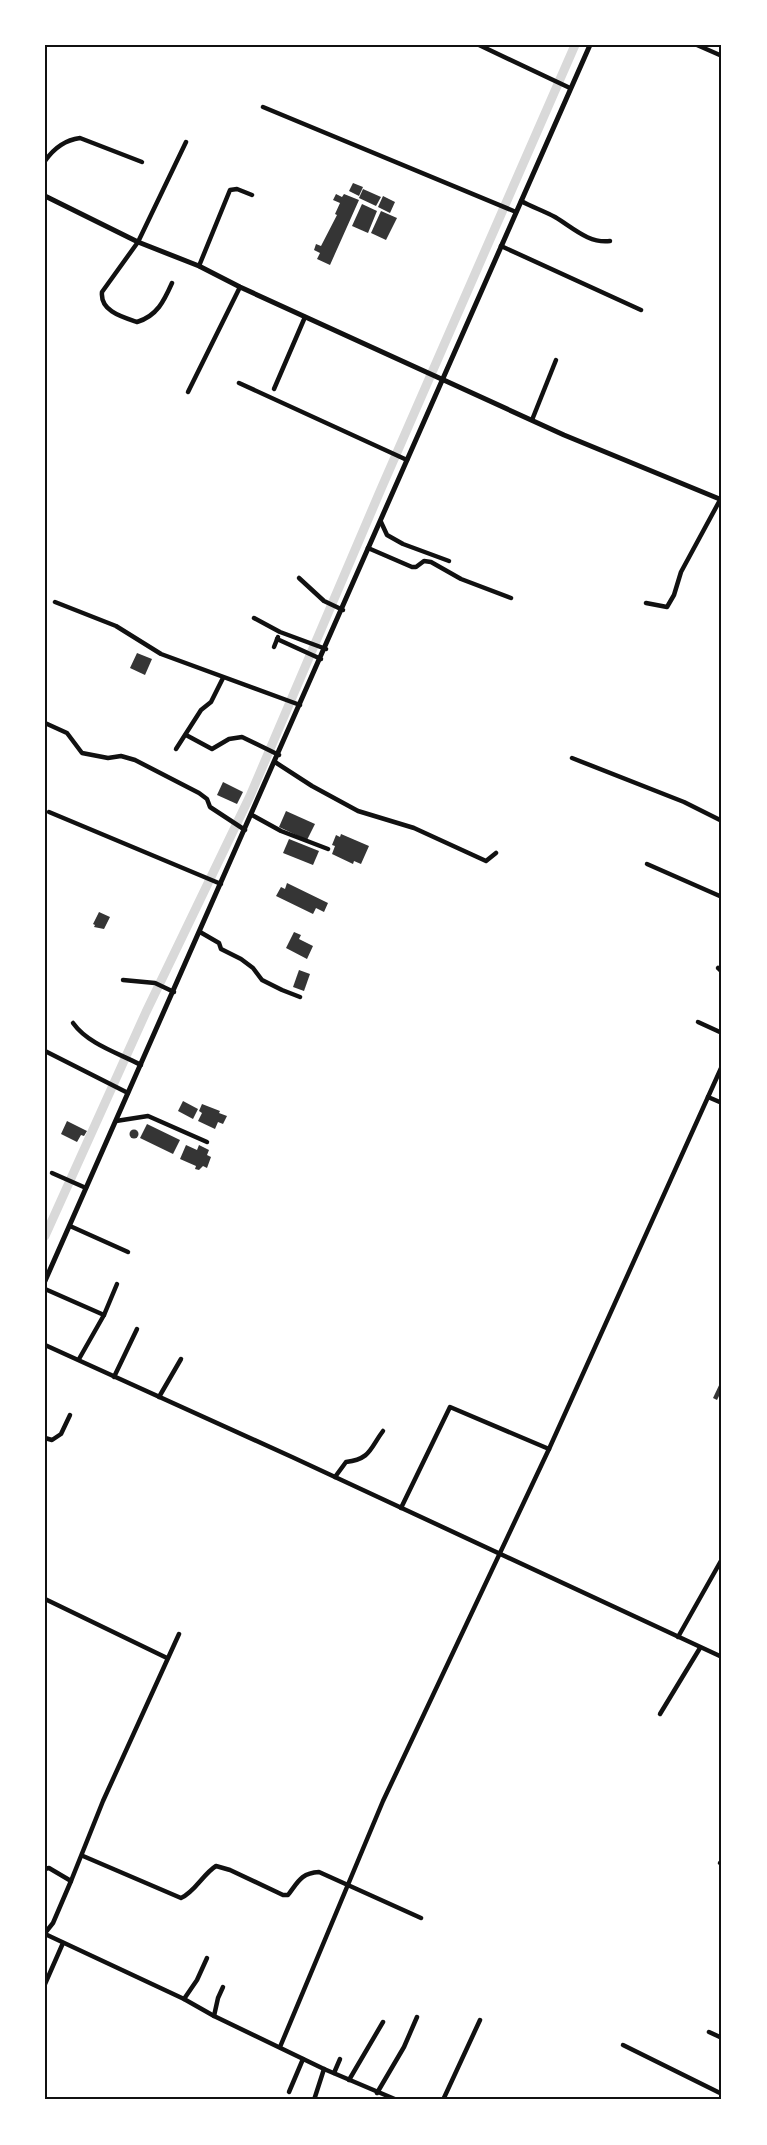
<svg xmlns="http://www.w3.org/2000/svg" width="767" height="2145" font-family="'Crimson Pro',serif">
<rect width="100%" height="100%" fill="#fff"/>
<g fill="none" stroke-linecap="round" stroke-linejoin="round">
<path stroke="#d9d9d9" stroke-width="9" d="M 45,1236 L 146,1012 L 250,796 L 381,489 L 575,45"/>
</g>
<g fill="#353535">
<path d="M 353,183 L 363,187 L 359,196 L 349,191 Z"/>
<path d="M 363,189 L 381,197 L 376,206 L 359,198 Z"/>
<path d="M 336,194 L 342,197 L 344,194 L 359,200 L 330,265 L 317,259 L 320,253 L 314,250 L 316,244 L 321,246 L 337,215 L 335,214 L 340,203 L 333,200 Z"/>
<path d="M 383,196 L 395,202 L 390,213 L 378,207 Z"/>
<path d="M 362,204 L 377,211 L 368,233 L 352,226 Z"/>
<path d="M 381,211 L 397,218 L 386,240 L 371,233 Z"/>
<path d="M 137,653 L 152,659 L 145,675 L 130,668 Z"/>
<path d="M 223,782 L 243,792 L 237,804 L 217,795 Z"/>
<path d="M 286,811 L 315,824 L 307,840 L 279,827 Z"/>
<path d="M 341,834 L 369,846 L 361,864 L 354,861 L 353,864 L 332,854 L 335,846 L 332,845 L 336,835 L 340,837 Z"/>
<path d="M 289,839 L 319,851 L 313,865 L 283,853 Z"/>
<path d="M 287,883 L 328,903 L 324,912 L 316,908 L 313,914 L 276,896 L 281,887 L 285,889 Z"/>
<path d="M 99,912 L 110,917 L 104,929 L 94,927 L 95,925 L 93,924 Z"/>
<path d="M 294,932 L 301,935 L 299,939 L 313,946 L 307,959 L 286,948 Z"/>
<path d="M 299,970 L 310,974 L 304,991 L 293,987 Z"/>
<path d="M 183,1101 L 198,1109 L 193,1119 L 178,1111 Z"/>
<path d="M 202,1104 L 220,1111 L 219,1113 L 227,1116 L 223,1124 L 218,1122 L 215,1129 L 198,1121 L 202,1113 L 199,1111 Z"/>
<path d="M 67,1121 L 87,1131 L 84,1136 L 81,1135 L 77,1142 L 61,1134 Z"/>
<path d="M 147,1124 L 180,1140 L 173,1154 L 140,1138 Z"/>
<circle cx="134" cy="1134" r="4.5"/>
<path d="M 186,1145 L 197,1150 L 199,1145 L 209,1150 L 207,1155 L 211,1157 L 207,1168 L 203,1166 L 199,1170 L 195,1169 L 196,1166 L 180,1159 Z"/>
<path d="M 722,1379 L 722,1390 L 717,1400 L 713,1398 Z"/>
</g>
<g fill="none" stroke-linecap="round" stroke-linejoin="round">
<g stroke="#111" stroke-width="4.5">
<path d="M 479,45 L 570,88"/>
<path d="M 697,45 L 722,56"/>
<path d="M 263,107 L 516,212"/>
<path d="M 45,161 C 54,148 65,140 80,138 L 142,162"/>
<path d="M 521,201 C 532,207 544,211 555,217 C 572,227 589,244 610,241"/>
<path d="M 501,246 L 641,310"/>
<path d="M 199,266 L 230,190 L 237,189 L 252,195"/>
<path d="M 172,283 C 164,301 157,316 137,322 C 122,317 100,311 102,292 L 138,242 L 186,142"/>
<path d="M 239,383 L 407,460"/>
<path d="M 274,389 L 305,317"/>
<path d="M 188,392 L 240,287"/>
<path d="M 532,420 L 556,360"/>
<path d="M 381,522 L 387,535 L 403,544 L 449,561"/>
<path d="M 368,548 L 412,567 L 416,567 L 424,561 L 431,562 L 461,579 L 511,598"/>
<path d="M 299,578 L 324,601 L 343,610"/>
<path d="M 55,602 L 116,626 L 161,654 L 300,705"/>
<path d="M 646,603 L 667,607 L 674,595 L 681,572 L 720,500"/>
<path d="M 254,618 L 280,632 L 326,649"/>
<path d="M 277,639 L 321,659"/>
<path d="M 274,647 L 278,637"/>
<path d="M 45,723 L 67,733 L 82,753 L 108,758 L 121,756 L 135,760 L 199,793 L 207,799 L 210,807 L 245,830"/>
<path d="M 186,735 L 212,749 L 229,739 L 242,737 L 279,755"/>
<path d="M 176,749 L 201,710 L 211,702 L 223,678"/>
<path d="M 572,758 L 684,802 L 722,821"/>
<path d="M 275,762 L 312,786 L 358,811 L 414,828 L 486,861 L 496,853"/>
<path d="M 49,812 L 221,884"/>
<path d="M 252,815 L 281,831 L 328,849"/>
<path d="M 647,864 L 722,897"/>
<path d="M 200,932 L 219,943 L 221,949 L 241,959 L 253,968 L 262,980 L 282,990 L 300,997"/>
<path d="M 718,968 L 722,972"/>
<path d="M 123,980 L 155,983 L 174,992"/>
<path d="M 698,1022 L 722,1033"/>
<path d="M 73,1023 C 88,1044 118,1053 141,1065"/>
<path d="M 45,1051 L 128,1093"/>
<path d="M 708,1097 L 722,1103"/>
<path d="M 116,1121 L 148,1116 L 207,1142"/>
<path d="M 52,1173 L 86,1188"/>
<path d="M 70,1226 L 128,1252"/>
<path d="M 45,1289 L 104,1315"/>
<path d="M 45,1345 L 292,1457 L 722,1657"/>
<path d="M 79,1359 L 104,1315 L 117,1284"/>
<path d="M 114,1377 L 137,1329"/>
<path d="M 159,1397 L 181,1359"/>
<path d="M 45,1438 L 52,1440 L 61,1434 L 70,1415"/>
<path d="M 335,1477 L 346,1462 C 371,1459 370,1448 383,1431"/>
<path d="M 401,1508 L 450,1407 L 549,1449"/>
<path d="M 45,1599 L 167,1658"/>
<path d="M 678,1637 L 722,1559"/>
<path d="M 660,1714 L 700,1648"/>
<path d="M 83,1856 L 181,1898 C 195,1892 203,1874 216,1866 L 230,1870 L 283,1895 L 288,1895 C 298,1882 301,1873 319,1872 L 421,1918"/>
<path d="M 720,1863 L 722,1864"/>
<path d="M 45,1869 L 49,1868 L 71,1881 L 103,1801 L 179,1634"/>
<path d="M 45,1933 L 53,1923 L 71,1881"/>
<path d="M 45,1934 L 184,1999 L 214,2016 L 324,2069 L 397,2100"/>
<path d="M 45,1984 L 63,1943"/>
<path d="M 184,1999 L 197,1980 L 207,1958"/>
<path d="M 214,2016 L 218,1998 L 223,1987"/>
<path d="M 709,2032 L 722,2038"/>
<path d="M 623,2045 L 722,2094"/>
<path d="M 280,2047 L 383,1801 L 549,1449 L 722,1066"/>
<path d="M 334,2073 L 340,2059"/>
<path d="M 349,2080 L 383,2022"/>
<path d="M 289,2092 L 303,2059"/>
<path d="M 377,2093 L 404,2047 L 417,2017"/>
<path d="M 314,2100 L 324,2069"/>
<path d="M 443,2100 L 480,2020"/>
</g>
<g stroke="#111" stroke-width="5">
<path d="M 45,196 L 138,242 L 199,266 L 240,287 L 564,435 L 722,500"/>
<path d="M 45,1281 L 590,45"/>
</g>
</g>
<rect width="767" height="2145" fill="none" stroke="#ffffff" stroke-width="93"/>
<rect x="46" y="46" width="674" height="2052" fill="none" stroke="#111" stroke-width="2"/>
</svg>
